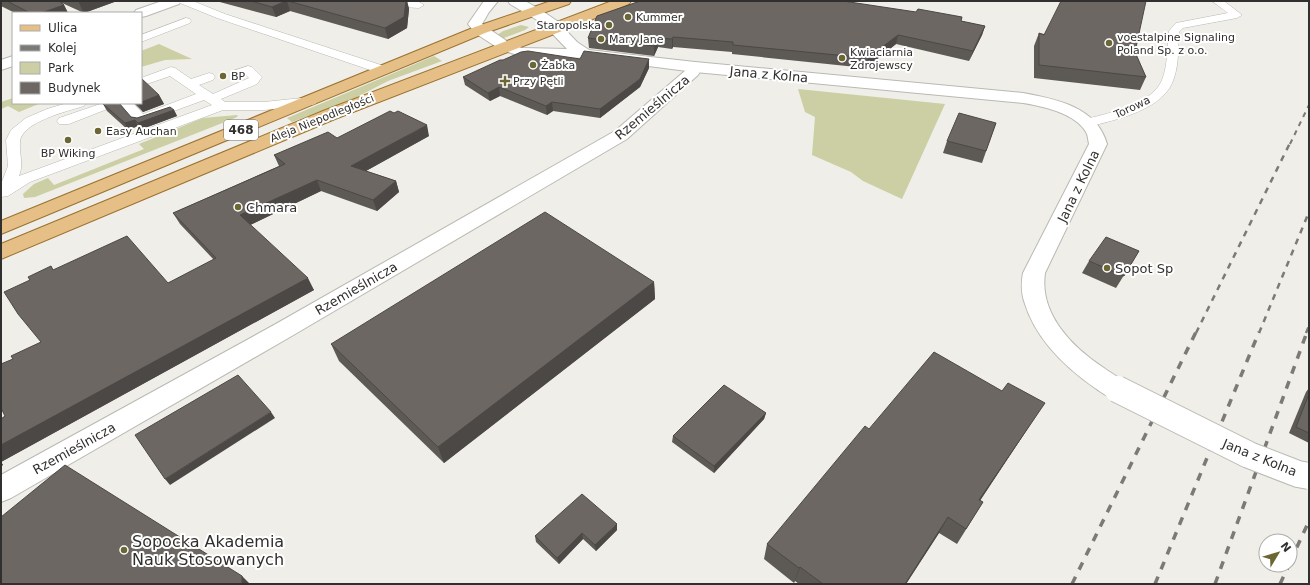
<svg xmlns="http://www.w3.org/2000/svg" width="1310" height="585" font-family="'DejaVu Sans',sans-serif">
<rect width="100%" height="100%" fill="#f0eee8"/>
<g fill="#cbcfa3">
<path d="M 521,25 L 529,27 L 525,30 L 501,39 L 496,36 L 503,31 Z"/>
<path d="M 159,44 L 192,59 L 165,60 L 141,67 L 141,51 Z"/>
<path d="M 434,56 L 442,61 L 388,81 L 355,98 L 292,122 L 287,118 Z"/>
<path d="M 798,89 L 945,104 L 902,199 L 863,181 L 851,172 L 812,155 L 815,117 L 805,112 Z"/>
<path d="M 13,98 L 13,103 L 41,103 L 19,112 L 8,106 L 1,109 L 1,102 Z"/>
<path d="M 237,115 L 238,116 L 235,118 L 35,197 L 24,198 L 23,194 L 34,184 L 48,178 L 54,185 L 144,149 L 139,144 L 203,118 Z"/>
</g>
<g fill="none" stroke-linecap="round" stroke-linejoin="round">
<g stroke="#b9b8b2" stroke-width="1">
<g id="service">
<path d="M 179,1 L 193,1 L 225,14 L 387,67 L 389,70 L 387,73 L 379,73 L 217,18 L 180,3 Z"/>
<path d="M 381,1 L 419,2 L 424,5 L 419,8 L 385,6 L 381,5 L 380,3 Z"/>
<path d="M 1212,1 L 1224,1 L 1242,15 L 1237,18 L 1183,28 L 1179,32 C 1178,47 1179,63 1174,78 C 1165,110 1115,120 1087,127 L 1082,126 L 1080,123 L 1082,120 C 1106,114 1152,105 1162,80 C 1168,65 1167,47 1169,31 L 1176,23 L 1228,13 Z"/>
<path d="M 186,18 L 190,19 L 191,21 L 190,23 L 141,42 L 141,35 Z"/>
<path d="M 248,66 L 252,67 L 262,77 L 257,84 L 221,99 L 225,102 L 264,102 L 311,97 L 315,98 L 317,101 L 315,104 L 311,105 L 264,110 L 223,110 L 30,182 L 8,196 L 1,197 L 1,184 L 8,166 L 6,140 L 11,130 L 26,118 L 47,109 L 67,103 L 86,103 L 84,106 C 68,111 21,122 20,142 C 19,154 24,164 19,176 L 212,105 L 204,100 L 141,123 L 136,122 L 120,104 L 69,124 L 59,124 L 57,121 L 59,118 L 103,103 L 133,103 L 143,114 L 196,94 L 170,76 L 141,86 L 141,78 L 171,67 L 175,68 L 191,79 L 209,73 L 213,74 L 215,77 L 213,80 L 199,85 L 213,94 L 249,78 L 246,75 L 237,78 L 233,77 L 231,74 L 233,71 Z"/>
</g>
</g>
<g stroke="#b9b8b2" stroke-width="2">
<g id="minor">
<path d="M 162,1 L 181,1 L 179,4 L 146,16 L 141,17 L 141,13 L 134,13 L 136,10 Z"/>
<path d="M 13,56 L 13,66 L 1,70 L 1,60 Z"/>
<path d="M 695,62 L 700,64 L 703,67 L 698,75 L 627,139 L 290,337 L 11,498 L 1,502 L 1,475 L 274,325 L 615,131 L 686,70 L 690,64 Z"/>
</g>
</g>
<g stroke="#b9b8b2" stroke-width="2">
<path id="tertiary" d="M 484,1 L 498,1 L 489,12 L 482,24 L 511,44 L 522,48 L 567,49 L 542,23 L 510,4 L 508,1 L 525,1 L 541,10 L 557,21 L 577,42 L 589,50 L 695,62 L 1023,93 C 1056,99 1097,107 1107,144 L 1045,273 C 1039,314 1072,347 1104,368 C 1113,375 1124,379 1129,389 L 1126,396 C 1123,397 1119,399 1117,399 C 1110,399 1101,392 1095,388 C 1065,367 1036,339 1025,304 C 1021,293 1021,284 1023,273 L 1089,144 C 1088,140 1088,135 1086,132 C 1075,113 1042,106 1023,103 L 695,72 L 586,58 L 521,56 L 501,50 L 475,33 L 468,24 Z"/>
</g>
<g stroke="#9b7231" stroke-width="2">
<g id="primary">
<path d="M 551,1 L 571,1 L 569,4 L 485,33 L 1,234 L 1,221 L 475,27 Z"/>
<path d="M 612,1 L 631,1 L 629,4 L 588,21 L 335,119 L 1,259 L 1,244 L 323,111 Z"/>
</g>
</g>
<use href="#service" fill="#fff" fill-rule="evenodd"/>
<use href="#minor" fill="#fff" fill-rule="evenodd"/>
<use href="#tertiary" fill="#fff" fill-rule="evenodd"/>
<use href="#primary" fill="#e5bf85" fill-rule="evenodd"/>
<path stroke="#7b7a76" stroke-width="2" stroke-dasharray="5 5" stroke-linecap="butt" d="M 1290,144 L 1309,105"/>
<g stroke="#7b7a76" stroke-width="2.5" stroke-dasharray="6 6" stroke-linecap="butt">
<path d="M 1196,333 L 1290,143"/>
<path d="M 1259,333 L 1309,212"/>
<path d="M 1306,333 L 1309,326"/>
</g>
<g stroke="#7b7a76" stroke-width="3.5" stroke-dasharray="8 8" stroke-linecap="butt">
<path d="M 1290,562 L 1309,521"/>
<path d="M 1072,584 L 1196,332"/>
<path d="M 1155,584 L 1259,332"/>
<path d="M 1215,584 L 1307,332"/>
<path d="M 1280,584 L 1289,565"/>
</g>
<g stroke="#b9b8b2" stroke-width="28" stroke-linecap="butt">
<path id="tertiary-bridge" d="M 1117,389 L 1249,455 L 1298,474 L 1309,476"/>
</g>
<use href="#tertiary-bridge" stroke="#fff" stroke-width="26"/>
</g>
<g fill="#5d5955">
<path d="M 1,1 L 117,1 L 84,13 L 62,3 L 64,5 L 68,13 L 15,13 L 1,6 Z"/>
<path d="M 216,1 L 407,1 L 409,9 L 407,28 L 388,39 L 290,11 L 276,17 Z"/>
<path d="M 916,12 L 962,17 L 961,21 L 985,26 L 982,35 L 969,61 L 896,44 L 866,68 L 732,54 L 732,52 L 673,47 L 672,49 L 658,47 L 654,56 L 589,48 L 588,38 Z"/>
<path d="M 1039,33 L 1135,52 L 1146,77 L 1140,90 L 1034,78 L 1034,46 Z"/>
<path d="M 580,59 L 649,59 L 649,68 L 640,87 L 600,118 L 553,111 L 547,115 L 500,96 L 490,101 L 465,85 L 463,77 Z"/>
<path d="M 159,95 L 164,104 L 143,112 L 134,103 L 141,103 Z"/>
<path d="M 103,104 L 131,117 L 137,118 L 174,110 L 177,116 L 142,129 L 138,126 L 128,130 L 107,111 Z"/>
<path d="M 996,123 L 982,163 L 943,153 L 947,141 Z"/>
<path d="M 429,136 L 366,171 L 396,181 L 399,192 L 377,211 L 321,191 L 250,225 L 314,290 L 1,462 L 3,465 L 1,466 L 1,419 L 5,416 L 13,359 L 41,342 L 30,280 L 51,266 L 53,270 L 168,283 L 214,260 L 180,224 L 173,213 L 279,166 L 274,155 L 337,138 Z"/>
<path d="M 1139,251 L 1116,288 L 1082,273 L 1089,261 Z"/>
<path d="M 654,282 L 655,299 L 444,463 L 339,361 L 331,344 Z"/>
<path d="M 1309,388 L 1309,443 L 1289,433 L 1306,392 Z"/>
<path d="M 766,413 L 764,419 L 714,473 L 672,442 L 673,436 Z"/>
<path d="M 1034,419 L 980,500 L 983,502 L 957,544 L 939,533 L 906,584 L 799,584 L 795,581 L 794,583 L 764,559 L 767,544 L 869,429 Z"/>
<path d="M 617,530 L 596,551 L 583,539 L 559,564 L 536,542 L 535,536 Z"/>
</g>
<g fill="#4c4845">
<path d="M 78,1 L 117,1 L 84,13 Z"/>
<path d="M 286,1 L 287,1 L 290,11 L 276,17 L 272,7 Z"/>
<path d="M 406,1 L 407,1 L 409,9 L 407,28 L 388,39 L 385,28 Z"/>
<path d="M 64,5 L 68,13 L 41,13 Z"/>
<path d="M 985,26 L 982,35 L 969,61 L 973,51 Z"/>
<path d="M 898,35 L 896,44 L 866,68 L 868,58 Z"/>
<path d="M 673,37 L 673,47 L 672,49 L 672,39 Z"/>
<path d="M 658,38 L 658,47 L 654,56 L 654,46 Z"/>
<path d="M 649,59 L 649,68 L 640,87 L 600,118 L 600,109 Z"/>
<path d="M 499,87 L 500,96 L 490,101 L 488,93 Z"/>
<path d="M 159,95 L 164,104 L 143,112 L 138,103 L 141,103 L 141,102 Z"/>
<path d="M 552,102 L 553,111 L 547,115 L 546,106 Z"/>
<path d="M 174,110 L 177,116 L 142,129 L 138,123 Z"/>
<path d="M 135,120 L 138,126 L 128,130 L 125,123 Z"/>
<path d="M 427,125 L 429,136 L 355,177 L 351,166 Z"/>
<path d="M 317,180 L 321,191 L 246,227 L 240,215 Z"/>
<path d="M 396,181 L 399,192 L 377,211 L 373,200 Z"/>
<path d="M 308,278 L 314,290 L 1,462 L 3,465 L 1,466 L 1,445 Z"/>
<path d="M 654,282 L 655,299 L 444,463 L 438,447 Z"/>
<path d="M 1045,403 L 1034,419 L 970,516 L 979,500 Z"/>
<path d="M 271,412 L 275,418 L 170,485 L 165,479 Z"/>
<path d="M 766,413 L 764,419 L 714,473 L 714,466 Z"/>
<path d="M 948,517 L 939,533 L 906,584 L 905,584 Z"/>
<path d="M 617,524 L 617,530 L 596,551 L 595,545 Z"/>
<path d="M 582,533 L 583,539 L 559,564 L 557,558 Z"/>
<path d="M 800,567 L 795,581 L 794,583 L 799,568 Z"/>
<path d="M 242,576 L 250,584 L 242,584 Z"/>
</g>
<g fill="#6c6763" stroke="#4c4845">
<path d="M 7,1 L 59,1 L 64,5 L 41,13 L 30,13 Z"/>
<path d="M 251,1 L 286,1 L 272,7 Z"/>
<path d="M 288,1 L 406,1 L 404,17 L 385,28 Z"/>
<path d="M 640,1 L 843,1 L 916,12 L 918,9 L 962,17 L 961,21 L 985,26 L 973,51 L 898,35 L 868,58 L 733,45 L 733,42 L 673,37 L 672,39 L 658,38 L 654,46 L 588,38 L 597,16 Z"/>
<path d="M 1061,1 L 1146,1 L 1135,52 L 1146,77 L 1039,65 L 1039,33 L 1044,35 Z"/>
<path d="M 528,51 L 580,59 L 584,51 L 649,59 L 640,79 L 600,109 L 552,102 L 546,106 L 499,87 L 488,93 L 463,77 L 500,60 L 503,60 L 521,52 Z"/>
<path d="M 141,78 L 159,95 L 141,102 Z"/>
<path d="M 107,103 L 119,103 L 131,117 L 137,118 L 170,107 L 174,110 L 138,123 L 135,120 L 125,123 L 103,104 Z"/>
<path d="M 390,111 L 394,113 L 398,111 L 427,125 L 351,166 L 396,181 L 373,200 L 317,180 L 240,215 L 308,278 L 1,445 L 1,419 L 5,416 L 1,408 L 1,364 L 13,359 L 11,356 L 41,342 L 18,314 L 4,292 L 30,280 L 28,277 L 51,266 L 53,270 L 127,236 L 168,283 L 216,258 L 173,213 L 285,164 L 274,155 L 328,132 L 337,138 Z"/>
<path d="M 959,113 L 996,123 L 986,151 L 947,141 Z"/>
<path d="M 545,212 L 654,282 L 438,447 L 331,344 Z"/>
<path d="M 1106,237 L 1139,251 L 1124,276 L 1089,261 Z"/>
<path d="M 934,352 L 1002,391 L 1008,383 L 1045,403 L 979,500 L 983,502 L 966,529 L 948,517 L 905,584 L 823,584 L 800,567 L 799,568 L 767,544 L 865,426 L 869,429 Z"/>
<path d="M 238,375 L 271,412 L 165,479 L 135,435 Z"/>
<path d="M 724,385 L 766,413 L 714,466 L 673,436 Z"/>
<path d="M 1309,394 L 1309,433 L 1296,427 Z"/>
<path d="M 65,465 L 242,576 L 242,584 L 1,584 L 1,517 Z"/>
<path d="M 582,494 L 617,524 L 595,545 L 582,533 L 557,558 L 535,536 Z"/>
</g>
<g fill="#6b6633" stroke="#fff" stroke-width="1.5">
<circle cx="628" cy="17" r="4"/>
<circle cx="609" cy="25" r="4"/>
<circle cx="601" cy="39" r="4"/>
<circle cx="1109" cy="43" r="4"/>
<circle cx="842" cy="58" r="4"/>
<circle cx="533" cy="65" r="4"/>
<circle cx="223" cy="76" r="4"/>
<path d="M503 75h4v4h4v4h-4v4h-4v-4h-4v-4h4z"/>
<circle cx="98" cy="131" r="4"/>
<circle cx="68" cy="140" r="4"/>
<circle cx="238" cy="207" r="4"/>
<circle cx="1107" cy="268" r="4"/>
<circle cx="124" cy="550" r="4"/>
</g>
<g text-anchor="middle" stroke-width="4" stroke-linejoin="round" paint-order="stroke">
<g font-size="11" fill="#31302e" stroke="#fff" text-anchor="start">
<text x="636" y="21">Kummer</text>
<text x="601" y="29" text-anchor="end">Staropolska</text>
<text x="1117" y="41">voestalpine Signaling<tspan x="1117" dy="13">Poland Sp. z o.o.</tspan></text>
<text x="609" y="43">Mary Jane</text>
<text x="850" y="56">Kwiaciarnia<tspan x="850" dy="13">Zdrojewscy</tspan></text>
<text x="541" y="69">Żabka</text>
<text x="231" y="80">BP</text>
<text x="513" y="85">Przy Pętli</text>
<text x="106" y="135">Easy Auchan</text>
<text x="68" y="157" text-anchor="middle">BP Wiking</text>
</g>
<g font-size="11" fill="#31302e" stroke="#fff">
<text transform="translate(1132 107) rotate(-25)" y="4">Torowa</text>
<text transform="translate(322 118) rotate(-22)" y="4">Aleja Niepodległości</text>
</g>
<rect fill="#fff" stroke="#6f6e6d" stroke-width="1" x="224" y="120" width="34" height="20" rx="3"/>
<g font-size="12" font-weight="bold" fill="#31302e">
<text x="241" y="134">468</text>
</g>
<g font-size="13" fill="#31302e" stroke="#fff">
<text transform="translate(769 74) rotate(5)" y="5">Jana z Kolna</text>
<text transform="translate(652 107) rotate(-40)" y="5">Rzemieślnicza</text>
<text transform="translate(1078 186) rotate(-64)" y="5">Jana z Kolna</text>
<text transform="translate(356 288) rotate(-30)" y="5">Rzemieślnicza</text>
<text transform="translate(74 448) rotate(-29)" y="5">Rzemieślnicza</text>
<text transform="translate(1260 457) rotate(22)" y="5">Jana z Kolna</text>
</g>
<g font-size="13" fill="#31302e" stroke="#fff" text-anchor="start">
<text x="246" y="212">Chmara</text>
<text x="1115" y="273">Sopot Sp</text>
</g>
<g font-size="16" fill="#31302e" stroke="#fff" text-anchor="start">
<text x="132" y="547">Sopocka Akademia<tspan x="132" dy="18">Nauk Stosowanych</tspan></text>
</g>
</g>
<rect width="1310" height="585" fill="none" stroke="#31302e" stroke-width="4"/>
<rect x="12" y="12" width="130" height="92" fill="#ffffff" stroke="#adacab"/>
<rect x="20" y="25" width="20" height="6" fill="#e5bf85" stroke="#adacab"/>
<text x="48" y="32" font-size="12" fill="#31302e">Ulica</text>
<rect x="20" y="45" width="20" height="6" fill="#7b7a76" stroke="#adacab"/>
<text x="48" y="52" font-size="12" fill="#31302e">Kolej</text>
<rect x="20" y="62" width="20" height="12" fill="#cbcfa3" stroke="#adacab"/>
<text x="48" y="72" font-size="12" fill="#31302e">Park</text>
<rect x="20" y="82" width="20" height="12" fill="#6c6763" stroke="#adacab"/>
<text x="48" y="92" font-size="12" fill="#31302e">Budynek</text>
<g transform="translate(1278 553) rotate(52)"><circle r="19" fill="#ffffff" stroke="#adacab"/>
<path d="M0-3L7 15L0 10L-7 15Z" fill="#6b6633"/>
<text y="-6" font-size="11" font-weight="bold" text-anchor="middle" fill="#31302e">N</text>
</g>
</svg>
